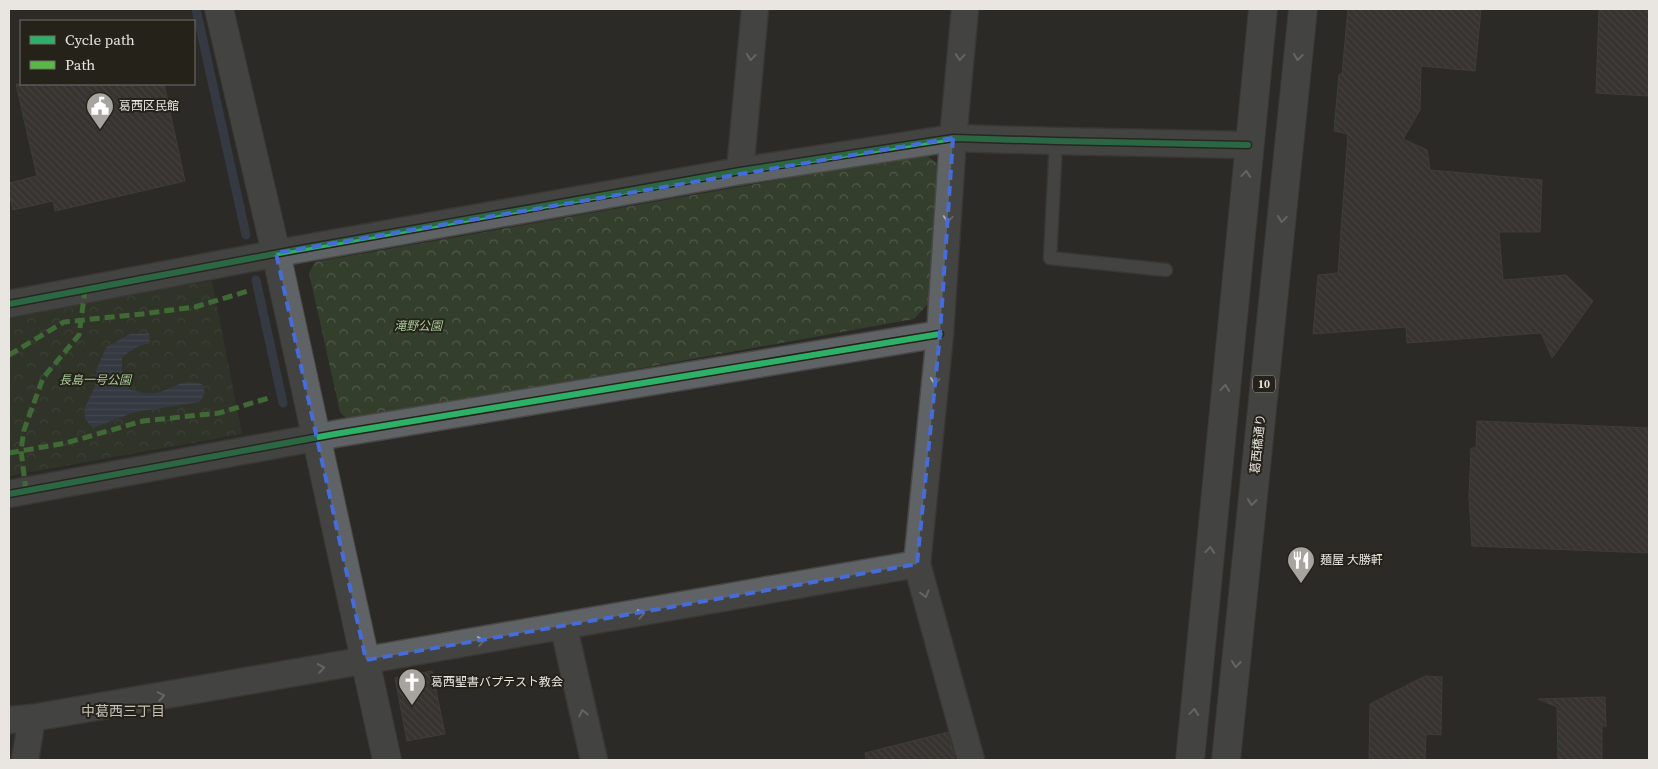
<svg xmlns="http://www.w3.org/2000/svg" width="1658" height="769" font-family="'Source Serif 4','Noto Sans JP',serif">
  <style>
    .park { fill: url(#park-crowns) }
    .water { fill: url(#water-rules) }
    .lines { fill: none; stroke-linecap: round; stroke-linejoin: round }
    .stream { stroke: #414c63; stroke-width: 9 }
    .building { fill: url(#building-back-hatch); stroke: #565351 }
    .service-casing { stroke: #494846; stroke-width: 15 }
    .minor-casing { stroke: #494846; stroke-width: 29 }
    .tertiary-casing { stroke: #494846; stroke-width: 30 }
    .primary-casing { stroke: #494846; stroke-width: 30 }
    .service { stroke: #606365; stroke-width: 12 }
    .minor { stroke: #606365; stroke-width: 26 }
    .tertiary { stroke: #606365; stroke-width: 28 }
    .primary { stroke: #606364; stroke-width: 28 }
    .quiet { stroke: #58b947; stroke-width: 5; stroke-dasharray: 10 5; stroke-linecap: butt }
    .cycleway-casing { stroke: #25221a; stroke-width: 9 }
    .cycleway { stroke: #2db169; stroke-width: 6 }
    .oneway { stroke: #ababa9 }
    .marked { fill: none; stroke: #466cda; stroke-width: 4; stroke-dasharray: 10 6; stroke-linejoin: round }
    .labels { text-anchor: middle; dominant-baseline: central; stroke-width: 4; stroke-linejoin: round; paint-order: stroke }
    .shield { fill: #25221a; stroke: #aeaba5; stroke-width: 1 }
    .shield-label { font-size: 11px; font-weight: bold; fill: #e9e6e1 }
    .poi-label { font-size: 12px; fill: #e9e6e1; stroke: #25221a; text-anchor: start }
    .park-label { font-size: 12px; font-style: italic; fill: #a9ca9a; stroke: #25221a }
    .street-label { font-size: 12px; fill: #e9e6e1; stroke: #25221a }
    .neighbourhood-label { font-size: 14px; fill: #c5c1b7; stroke: #25221a }
  </style>
  <defs>
    <pattern id="park-crowns" width="20" height="18" patternUnits="userSpaceOnUse" patternTransform="scale(1.25)"><rect width="20" height="18" fill="#333e2c"/><path d="M2 6a3 3 0 1 1 6 0M12 15a3 3 0 1 1 6 0" fill="none" stroke="#515a4a"/></pattern>
    <pattern id="water-rules" width="6" height="5" patternUnits="userSpaceOnUse" patternTransform="scale(1.25)"><rect width="6" height="5" fill="#414c63"/><path d="M0 2.5h6" fill="none" stroke="#5c6679"/></pattern>
    <pattern id="building-back-hatch" width="6" height="6" patternUnits="userSpaceOnUse" patternTransform="scale(1.25)"><rect width="6" height="6" fill="#463f3c"/><path d="M-1 5l2 2M0 0l6 6M5-1l2 2" fill="none" stroke="#615b58"/></pattern>
  </defs>
  <rect width="100%" height="100%" fill="#2c2a27"/>
  <!-- park -->
  <g class="park">
    <path d="M925 154 939 165 928 304 914 319 349 421 340 412 309 273 315 262Z"/>
    <path d="M212 281 242 434 9 476V314Z"/>
  </g>
  <!-- water -->
  <path class="water" d="M149 333 150 343 137 347 122 357V372L129 389C139 392 149 395 160 392 177 386 183 379 202 384L205 393 200 402 135 412 93 428 85 419V407L95 386 97 368 106 347 130 334Z"/>
  <g class="lines">
    <!-- stream -->
    <g class="stream">
      <path d="M196 9 246 235"/>
      <path d="M256 280 283 403"/>
    </g>
  </g>
  <!-- building -->
  <g class="building">
    <path d="M1348 9H1481L1475 71 1421 66 1420 110 1403 139 1427 150 1430 170 1542 180 1540 232H1499L1503 280 1566 275 1593 301 1552 358 1541 333 1407 343 1406 327 1313 334 1318 275 1338 273 1348 134 1334 131 1339 74H1342Z"/>
    <path d="M1599 9H1649V96L1596 93Z"/>
    <path d="M16 84H164L185 181 55 211 53 201 13 210 9 193V183L37 176Z"/>
    <path d="M1477 421 1649 428V553L1472 546 1469 497 1471 448H1476Z"/>
    <path d="M432 671 445 734 407 741 395 678Z"/>
    <path d="M1425 676 1442 677 1441 735 1426 734 1425 760H1369L1370 704Z"/>
    <path d="M1605 697 1606 727 1602 725V760H1558L1557 707 1538 699Z"/>
    <path d="M948 732 955 760H866L865 753Z"/>
  </g>
  <g class="lines">
    <!-- service casing -->
    <g class="service-casing">
      <path id="service" d="M1056 141 1050 258 1166 270"/>
    </g>
    <!-- minor casing -->
    <g class="minor-casing">
      <g id="minor">
        <path d="M965 9 953 138 940 334 917 564 971 760"/>
        <path d="M740 171 755 9"/>
        <path d="M9 304 295 250 740 171 953 138 1056 141 1248 145"/>
        <path d="M9 494 335 434 940 334"/>
        <path d="M564 628 594 760"/>
        <path d="M9 720 32 718C327 667 622 617 917 564"/>
        <path d="M25 760 32 718"/>
      </g>
    </g>
    <!-- tertiary casing -->
    <g class="tertiary-casing">
      <path id="tertiary" d="M219 9 276 253 387 760"/>
    </g>
    <!-- primary casing -->
    <g class="primary-casing">
      <g id="primary">
        <path d="M1190 760 1263 9"/>
        <path d="M1226 760 1303 9"/>
      </g>
    </g>
    <!-- service -->
    <use href="#service" class="service"/>
    <!-- minor -->
    <use href="#minor" class="minor"/>
    <!-- tertiary -->
    <use href="#tertiary" class="tertiary"/>
    <!-- primary -->
    <use href="#primary" class="primary"/>
    <!-- quiet -->
    <g class="quiet">
      <path d="M9 355 64 322 142 314 195 307 248 291"/>
      <path d="M9 453 66 443 143 421 219 413 272 397"/>
      <path d="M26 491 21 450 24 430 43 378 79 335 85 290"/>
    </g>
    <!-- cycleway casing -->
    <g class="cycleway-casing">
      <g id="cycleway">
        <path d="M9 304 295 250 740 171 953 138 1056 141 1248 145"/>
        <path d="M9 494 335 434 940 334"/>
      </g>
    </g>
    <!-- cycleway -->
    <use href="#cycleway" class="cycleway"/>
  </g>
  <!-- one-way arrows -->
  <defs><path id="oneway-chevron" d="M-2-3.5L2.5 0L-2 3.5" fill="none" stroke-width="1.6" stroke-linecap="round" stroke-linejoin="round" transform="scale(1.25)"/></defs>
  <g class="oneway">
    <use href="#oneway-chevron" transform="translate(751 57) rotate(95)"/>
    <use href="#oneway-chevron" transform="translate(960 57) rotate(95)"/>
    <use href="#oneway-chevron" transform="translate(1298 57) rotate(96)"/>
    <use href="#oneway-chevron" transform="translate(1246 174) rotate(-85)"/>
    <use href="#oneway-chevron" transform="translate(948 219) rotate(94)"/>
    <use href="#oneway-chevron" transform="translate(1282 219) rotate(96)"/>
    <use href="#oneway-chevron" transform="translate(935 381) rotate(96)"/>
    <use href="#oneway-chevron" transform="translate(1225 388) rotate(-85)"/>
    <use href="#oneway-chevron" transform="translate(1252 502) rotate(96)"/>
    <use href="#oneway-chevron" transform="translate(1210 550) rotate(-85)"/>
    <use href="#oneway-chevron" transform="translate(925 594) rotate(75)"/>
    <use href="#oneway-chevron" transform="translate(641 614) rotate(-10)"/>
    <use href="#oneway-chevron" transform="translate(481 641) rotate(-9)"/>
    <use href="#oneway-chevron" transform="translate(1236 664) rotate(96)"/>
    <use href="#oneway-chevron" transform="translate(321 668) rotate(-10)"/>
    <use href="#oneway-chevron" transform="translate(161 696) rotate(-10)"/>
    <use href="#oneway-chevron" transform="translate(1194 712) rotate(-85)"/>
    <use href="#oneway-chevron" transform="translate(583 713) rotate(-103)"/>
  </g>
  <!-- marked area -->
  <path d="M0 0H1658V769H0ZM953 138 940 334 917 564 366 660 276 253Z" fill="#2c2a27" fill-opacity=".55" fill-rule="evenodd"/>
  <path class="marked" d="M953 138 940 334 917 564 366 660 276 253Z"/>
  <!-- icons -->
  <defs>
    <g id="civic-pin" transform="scale(1.4375)"><path d="M0 17L-7.5 6A9.5 9.5 0 1 1 7.5 6Z" fill="#a7a4a0" stroke="#25221a"/><path d="M-.6-6.5H3V-4.5H.6V-3L4-1V1h2V6H-6V1h2V-1L-.6-3ZM-1.2 2.5V6h2.4V2.5Z" fill="#fff"/></g>
    <g id="restaurant-pin" transform="scale(1.4375)"><path d="M0 17L-7.5 6A9.5 9.5 0 1 1 7.5 6Z" fill="#a7a4a0" stroke="#25221a"/><path d="M-5-6h1v4h1v-4h1v4h1v-4h1v5L-1.5 .5V6h-2V.5L-5-1ZM5-6V6H3V1.5H1.5Q1.5-4 5-6Z" fill="#fff"/></g>
    <g id="church-pin" transform="scale(1.4375)"><path d="M0 17L-7.5 6A9.5 9.5 0 1 1 7.5 6Z" fill="#a7a4a0" stroke="#25221a"/><path d="M-1.2-6h2.4v3.5h3.3v2.4h-3.3V6h-2.4V-.1h-3.3v-2.4h3.3Z" fill="#fff"/></g>
  </defs>
  <g fill-rule="evenodd">
    <use href="#civic-pin" x="100" y="106"/>
    <use href="#restaurant-pin" x="1301" y="560"/>
    <use href="#church-pin" x="412" y="682"/>
  </g>
  <g class="labels">
    <!-- shield labels -->
    <rect class="shield" x="1253" y="375.5" width="22" height="17" rx="4"/>
    <g class="shield-label">
      <text x="1264" y="384">10</text>
    </g>
    <!-- poi labels -->
    <g class="poi-label">
      <text x="119" y="106">葛西区民館</text>
      <text x="1320" y="560">麺屋 大勝軒</text>
      <text x="431" y="682">葛西聖書バプテスト教会</text>
    </g>
    <!-- park labels -->
    <g class="park-label">
      <text x="418" y="326">滝野公園</text>
      <text x="95" y="380">長島一号公園</text>
    </g>
    <!-- street labels -->
    <g class="street-label">
      <text transform="translate(1258 444) rotate(-84)">葛西橋通り</text>
    </g>
    <!-- neighbourhood labels -->
    <g class="neighbourhood-label">
      <text x="123" y="711">中葛西三丁目</text>
    </g>
  </g>
  <!-- border -->
  <rect width="1658" height="769" fill="none" stroke="#e9e6e1" stroke-width="20"/>
  <!-- legend -->
  <rect x="20" y="20" width="175" height="65" fill="#25221a" stroke="#73706a"/>
  <rect x="30" y="36" width="25" height="8" fill="#2db169" stroke="#73706a"/>
  <text x="65" y="45" font-size="15" fill="#e9e6e1">Cycle path</text>
  <rect x="30" y="61" width="25" height="8" fill="#58b947" stroke="#73706a"/>
  <text x="65" y="70" font-size="15" fill="#e9e6e1">Path</text>
</svg>
